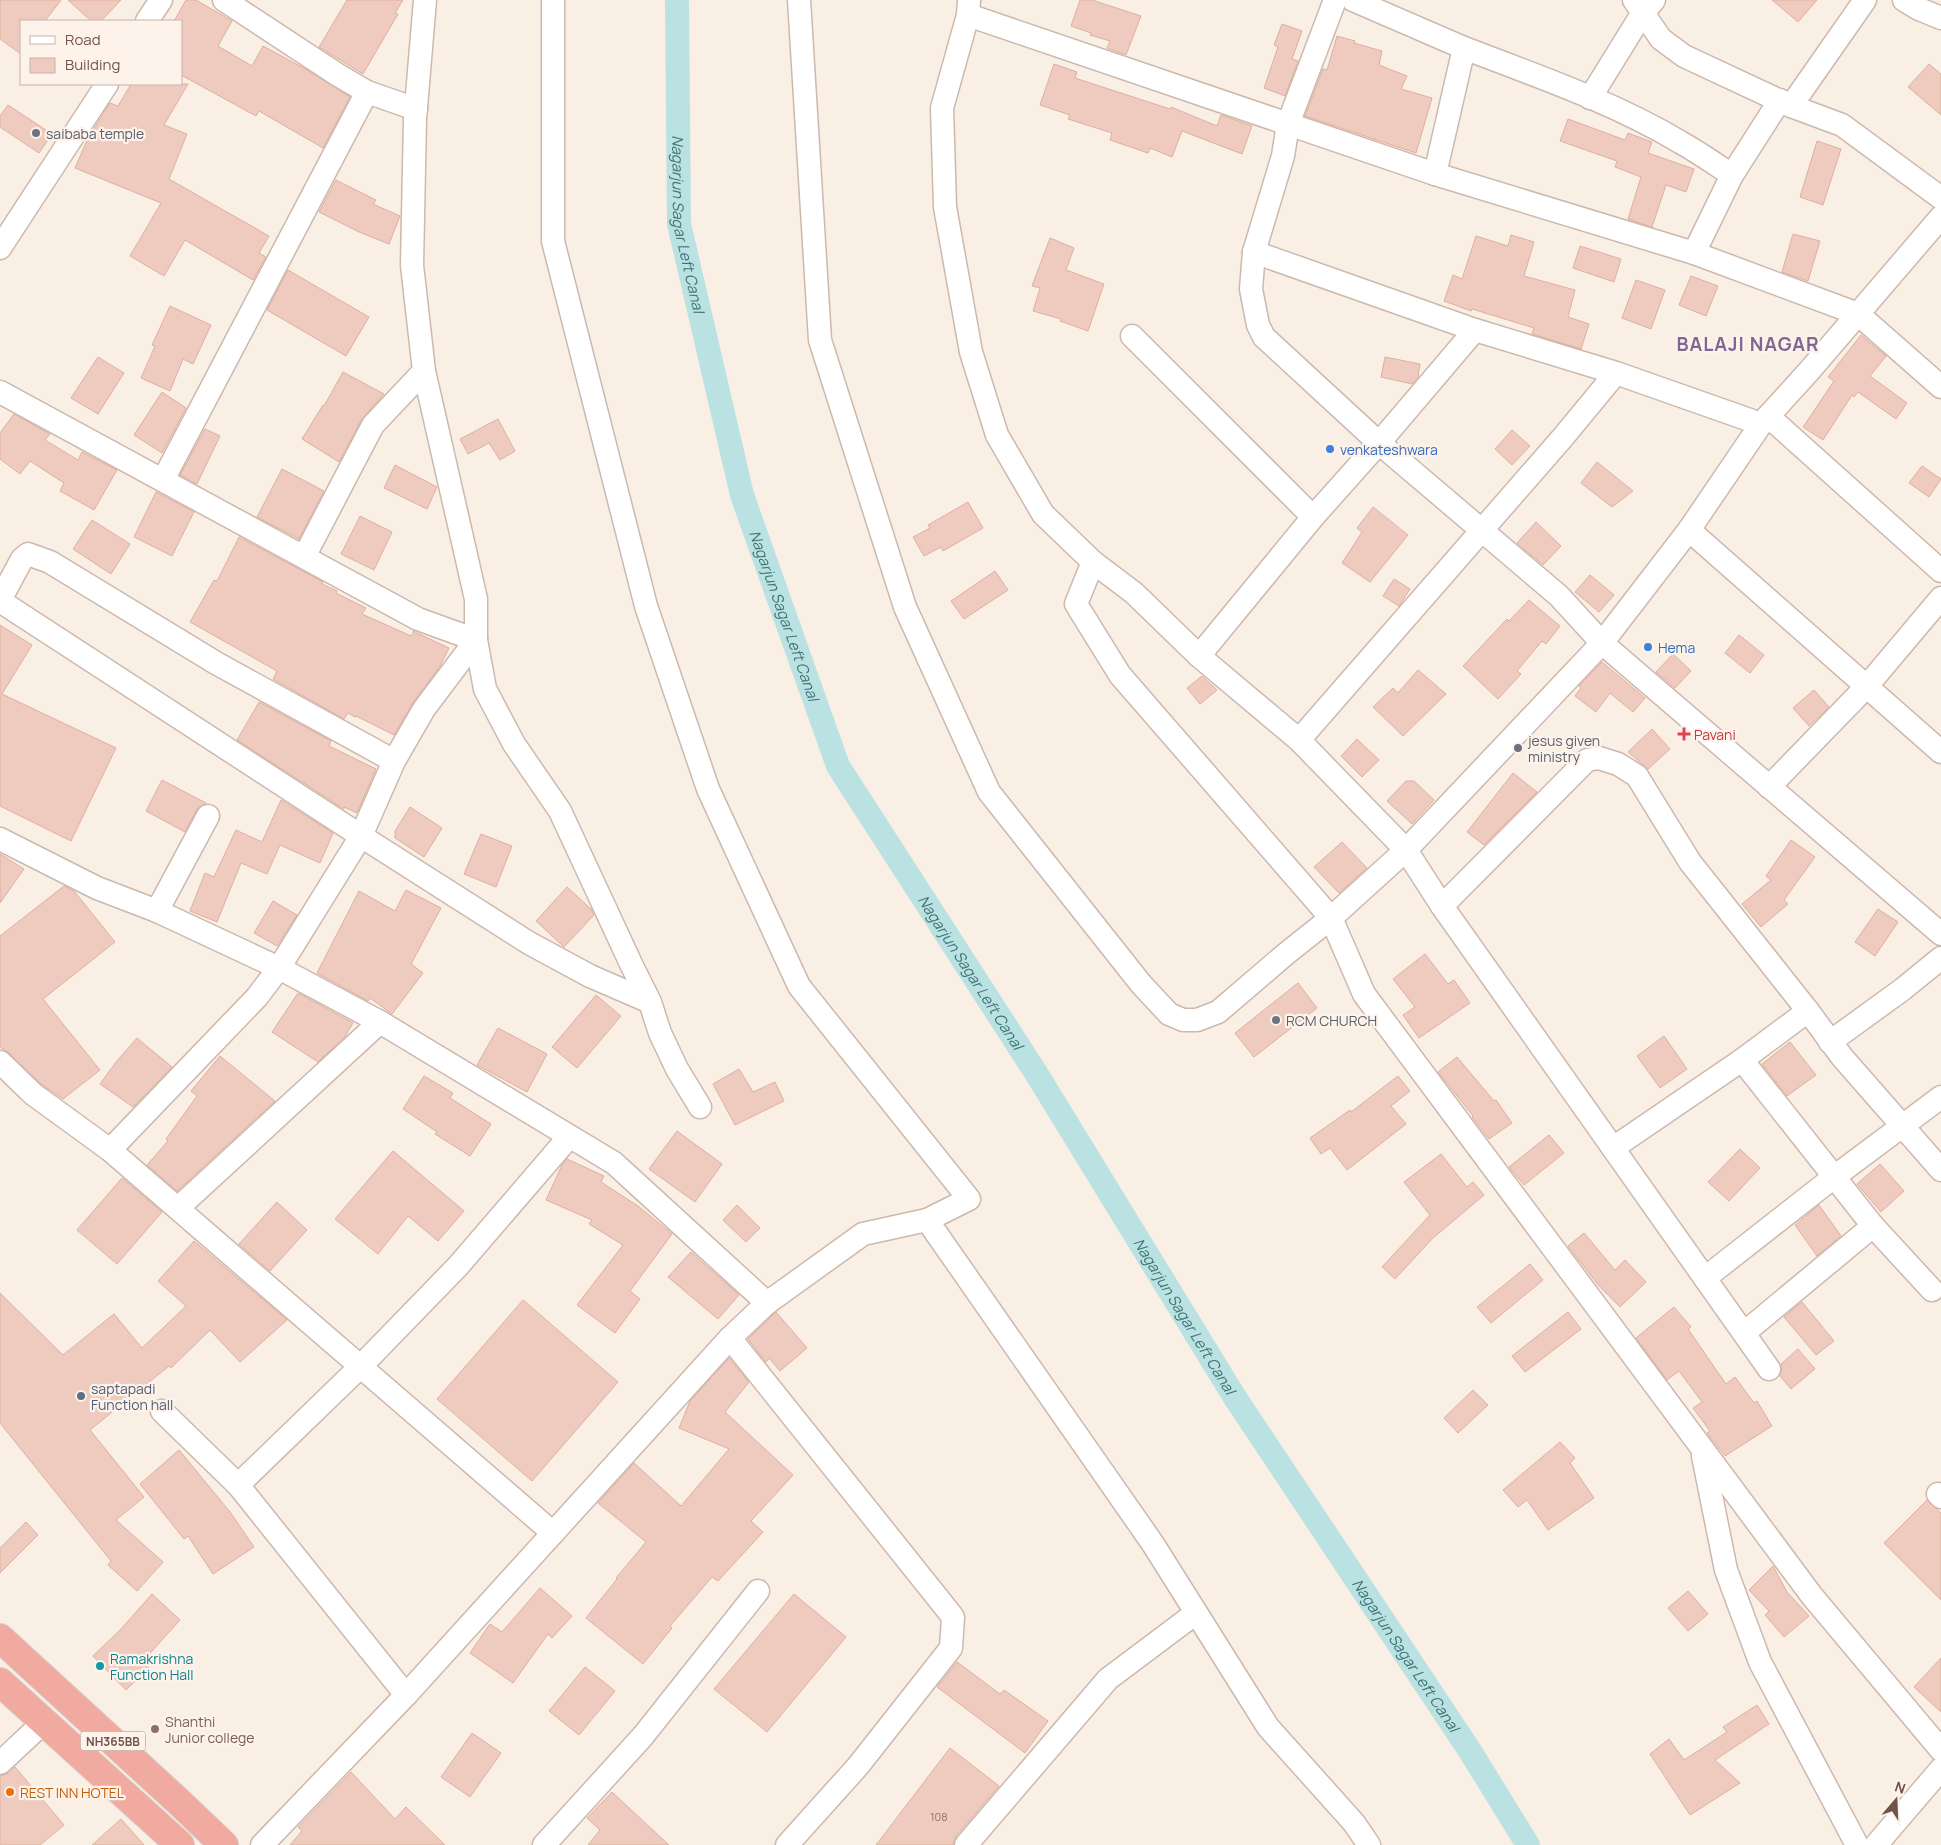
<svg xmlns="http://www.w3.org/2000/svg" width="1941" height="1845" font-family="Manrope,sans-serif">
  <style>
    .lines { fill: none; stroke-linecap: round; stroke-linejoin: round }
    .canal { stroke: #bae2e2; stroke-width: 24 }
    .building { fill: #eecbbe; stroke: #dfaf9f }
    .street-casing { stroke: #cdb8ae; stroke-width: 25 }
    .highway-casing { stroke: #d7cfcd; stroke-width: 30 }
    .street { stroke: #fff; stroke-width: 22 }
    .highway { stroke: #f1aa9f; stroke-width: 28 }
    .worship-dot { fill: #6b7280; stroke: #fef3ea; stroke-width: 2 }
    .shop-dot { fill: #3f7fe0; stroke: #fef3ea; stroke-width: 2 }
    .health-dot { fill: #e0444e; stroke: #fef3ea; stroke-width: 2 }
    .service-dot { fill: #5c6f8a; stroke: #fef3ea; stroke-width: 2 }
    .culture-dot { fill: #0f9aa8; stroke: #fef3ea; stroke-width: 2 }
    .education-dot { fill: #8d6e63; stroke: #fef3ea; stroke-width: 2 }
    .food-dot { fill: #e8710a; stroke: #fef3ea; stroke-width: 2 }
    .labels { text-anchor: middle; dominant-baseline: central; stroke-width: 4.5; stroke-linejoin: round; paint-order: stroke }
    .number-label { font-size: 11px; fill: #907268 }
    .shield { fill: #fef3ea; stroke: #9b847b; stroke-width: 1 }
    .shield-label { font-size: 12px; font-weight: bold; fill: #71544b }
    .worship-label { font-size: 14px; fill: #5b616d; stroke: #fef3ea; text-anchor: start }
    .shop-label { font-size: 14px; fill: #366cbe; stroke: #fef3ea; text-anchor: start }
    .health-label { font-size: 14px; fill: #be3a42; stroke: #fef3ea; text-anchor: start }
    .service-label { font-size: 14px; fill: #4e5e75; stroke: #fef3ea; text-anchor: start }
    .culture-label { font-size: 14px; fill: #0d838f; stroke: #fef3ea; text-anchor: start }
    .education-label { font-size: 14px; fill: #785e54; stroke: #fef3ea; text-anchor: start }
    .food-label { font-size: 14px; fill: #c56008; stroke: #fef3ea; text-anchor: start }
    .water-label { font-size: 15px; font-style: italic; fill: #407376; stroke: #fef3ea }
    .district-label { font-size: 19px; font-weight: bold; letter-spacing: 1px; fill: #7f6794; stroke: #fef3ea }
  </style>
  <rect width="100%" height="100%" fill="#faefe4"/>
  <g class="lines">
    <!-- canal -->
    <path class="canal" id="s1" d="M677 0 679 224 742 495 838 766 1036 1073 1234 1396 1470 1751 1528 1845"/>
  </g>
  <!-- building -->
  <g class="building">
    <path d="M0 0H61L45 21H21V54L0 39Z"/>
    <path d="M68 0H121L101 21H91Z"/>
    <path d="M186 0H196L232 21 218 46 252 66 263 46 307 70 350 97 323 148 259 111 256 116 181 75V21H174Z"/>
    <path d="M347 0H403L395 13 398 14 363 74 319 47Z"/>
    <path d="M1080 0H1092L1141 16 1126 55 1107 48 1110 41 1090 35 1091 33 1071 26Z"/>
    <path d="M1772 0H1817L1798 22Z"/>
    <path d="M1282 24 1302 31 1292 59 1298 61 1285 96 1264 88 1278 47 1274 45Z"/>
    <path d="M1337 36 1355 41 1354 43 1382 51 1379 65 1407 76 1401 89 1432 98 1416 153 1305 116 1323 69 1327 70Z"/>
    <path d="M1054 64 1077 72 1075 78 1170 109 1171 107 1217 126 1221 115 1252 126 1242 154 1182 131 1172 157 1150 148 1148 153 1110 140 1112 133 1068 119 1070 115 1040 105Z"/>
    <path d="M1929 64 1941 74V115L1908 87Z"/>
    <path d="M131 84H188L164 125 187 134 169 179 269 236 259 253 266 257 253 280 185 240 164 276 130 256 161 203 75 168 88 138 110 103 118 106Z"/>
    <path d="M8 105 52 134 39 153 0 127V116Z"/>
    <path d="M1568 119 1625 140 1628 133 1652 142 1648 153 1694 169 1686 192 1666 185 1652 227 1628 219 1641 177 1615 167 1617 161 1560 141Z"/>
    <path d="M1817 141 1841 149 1823 205 1800 197Z"/>
    <path d="M336 180 376 200 373 204 400 216 389 244 359 232 319 212Z"/>
    <path d="M1793 234 1820 241 1808 281 1782 272Z"/>
    <path d="M1511 235 1534 242 1524 276 1575 290 1568 317 1589 324 1581 349 1532 334 1534 328 1472 309 1471 311 1444 301 1453 275 1462 279 1476 236 1508 246Z"/>
    <path d="M1050 238 1074 248 1066 270 1104 284 1088 331 1060 321 1061 319 1033 311 1040 288 1032 286Z"/>
    <path d="M1580 246 1621 259 1614 282 1573 268Z"/>
    <path d="M288 270 369 317 346 356 267 310Z"/>
    <path d="M1691 276 1718 286 1706 316 1679 305Z"/>
    <path d="M1636 280 1665 290 1651 329 1622 318Z"/>
    <path d="M170 306 211 325 193 364 183 359 170 391 141 378 155 346 152 345Z"/>
    <path d="M1861 335 1886 356 1870 376 1907 403 1896 419 1858 392 1854 397 1852 395 1823 440 1803 427 1834 381 1828 377Z"/>
    <path d="M98 357 124 373 98 414 71 398Z"/>
    <path d="M1385 357 1420 364 1418 377 1412 384 1381 377Z"/>
    <path d="M343 372 384 394 362 419 339 462 302 439 323 405 324 406Z"/>
    <path d="M162 392 186 408 162 453 134 435Z"/>
    <path d="M14 414 50 434 45 440 78 460 82 452 117 470 94 510 60 491 64 483 30 461 20 474 0 459V433Z"/>
    <path d="M498 419 515 451 500 460 489 443 468 454 460 439Z"/>
    <path d="M205 429 220 436 197 484 180 475Z"/>
    <path d="M1512 430 1530 446 1512 465 1495 449Z"/>
    <path d="M1597 462 1633 491 1612 507 1581 483Z"/>
    <path d="M395 465 437 487 427 509 384 488Z"/>
    <path d="M1922 466 1941 479 1929 497 1909 483Z"/>
    <path d="M282 469 324 491 299 539 257 517Z"/>
    <path d="M156 492 194 512 172 556 134 537Z"/>
    <path d="M968 502 983 528 943 551 941 547 924 556 913 537 930 528 928 525Z"/>
    <path d="M1373 507 1408 535 1370 582 1342 563 1362 532 1357 528Z"/>
    <path d="M360 516 392 532 374 570 341 554Z"/>
    <path d="M92 520 130 544 111 574 73 549Z"/>
    <path d="M1536 522 1561 546 1543 565 1517 543Z"/>
    <path d="M239 537 323 582 322 584 337 591 336 593 366 608 362 614 411 636 414 631 415 632 449 648 440 666 414 701 394 735 356 716 355 717 348 713 344 719 273 679 277 671 190 622 214 580 217 581Z"/>
    <path d="M995 571 1008 590 964 619 951 601Z"/>
    <path d="M1590 575 1614 595 1599 612 1575 592Z"/>
    <path d="M1394 579 1410 589 1399 606 1383 596Z"/>
    <path d="M1529 600 1560 626 1546 644 1542 641 1517 671 1521 674 1498 699 1463 666 1507 619 1509 621Z"/>
    <path d="M0 625 32 645 2 694 116 748 71 841 0 806Z"/>
    <path d="M1739 635 1764 655 1750 673 1725 653Z"/>
    <path d="M1673 654 1691 671 1675 688 1656 672Z"/>
    <path d="M1602 662 1645 698 1633 712 1610 693 1596 712 1575 696 1581 688 1579 686Z"/>
    <path d="M1418 670 1446 694 1403 736 1373 707 1393 688 1398 693Z"/>
    <path d="M1202 676 1217 690 1200 704 1187 688Z"/>
    <path d="M1814 690 1829 707 1809 726 1793 708Z"/>
    <path d="M259 702 331 741 329 746 376 769 357 813 344 807V809L237 740Z"/>
    <path d="M1652 729 1670 749 1648 769 1628 752Z"/>
    <path d="M1357 739 1379 760 1362 777 1341 756Z"/>
    <path d="M1513 773 1537 792 1484 845 1467 832Z"/>
    <path d="M162 780 206 803 197 809 185 832 146 811Z"/>
    <path d="M1406 781H1414L1434 800 1412 824 1387 801Z"/>
    <path d="M281 800 333 833 320 863 280 845 267 874 241 863 217 922 190 911 205 873 214 877 236 830 262 842Z"/>
    <path d="M410 807 442 828 424 857 395 838V831Z"/>
    <path d="M481 834 512 846 496 887 464 874Z"/>
    <path d="M1791 840 1815 857 1784 900 1788 904 1761 927 1742 904 1771 880 1766 876Z"/>
    <path d="M1342 842 1367 868 1339 893 1314 867Z"/>
    <path d="M0 854 24 869 0 903Z"/>
    <path d="M64 886 74 891 115 942 43 999 100 1070 63 1099 41 1084 9 1053 0 1047V936Z"/>
    <path d="M567 887 591 909 594 915 564 947 536 921Z"/>
    <path d="M406 890 441 908 411 964 423 973 392 1014 370 998 368 1001 317 973 359 891 395 911Z"/>
    <path d="M273 901 297 915 277 946 254 933Z"/>
    <path d="M1878 909 1898 922 1875 956 1855 942Z"/>
    <path d="M1425 954 1448 984 1454 980 1470 1003 1419 1038 1403 1015 1415 1007 1393 979Z"/>
    <path d="M1298 983 1317 1008 1254 1057 1235 1033Z"/>
    <path d="M298 993 353 1023 344 1038 318 1062 272 1032Z"/>
    <path d="M596 995 621 1016 577 1068 552 1047Z"/>
    <path d="M498 1028 547 1054 527 1092 477 1065Z"/>
    <path d="M1664 1036 1687 1069 1660 1088 1637 1056Z"/>
    <path d="M137 1038 172 1067 133 1107 100 1084 116 1062Z"/>
    <path d="M1790 1042 1816 1075 1787 1096 1762 1064Z"/>
    <path d="M220 1056 275 1101 177 1191 147 1165 168 1141 166 1139 197 1096 191 1091Z"/>
    <path d="M1457 1057 1494 1101 1496 1100 1512 1123 1489 1139 1472 1117 1473 1116 1438 1072Z"/>
    <path d="M739 1069 753 1092 775 1082 784 1101 735 1125 713 1084Z"/>
    <path d="M424 1076 453 1093 450 1098 491 1124 470 1156 435 1134 437 1132 403 1109Z"/>
    <path d="M1398 1076 1410 1091 1391 1106 1406 1124 1347 1170 1330 1148 1321 1154 1310 1138 1350 1110 1351 1112Z"/>
    <path d="M677 1131 722 1164 695 1202 649 1169Z"/>
    <path d="M1549 1135 1564 1153 1524 1185 1509 1167Z"/>
    <path d="M1740 1149 1760 1168 1729 1201 1708 1182Z"/>
    <path d="M393 1151 464 1211 438 1241 408 1216 378 1254 335 1219Z"/>
    <path d="M1441 1154 1467 1187 1473 1182 1484 1195 1433 1238 1395 1279 1382 1267 1430 1215 1404 1182Z"/>
    <path d="M567 1159 604 1176 601 1182 638 1206 672 1234 630 1291 640 1299 615 1333 577 1305 623 1245 589 1224 592 1220 546 1200 562 1165Z"/>
    <path d="M1880 1164 1904 1191 1881 1212 1857 1184Z"/>
    <path d="M122 1178 162 1212 117 1264 77 1230Z"/>
    <path d="M277 1202 307 1230 270 1271 239 1244Z"/>
    <path d="M737 1205 760 1228 746 1242 723 1220Z"/>
    <path d="M1819 1205 1841 1236 1817 1256 1795 1225Z"/>
    <path d="M1584 1233 1615 1270 1625 1260 1646 1282 1620 1307 1599 1286 1568 1246Z"/>
    <path d="M194 1241 287 1320 240 1362 210 1330 171 1368 169 1366 90 1430 144 1497 116 1520 163 1562 137 1591 108 1565 111 1561 0 1423V1293L63 1355 114 1314 142 1348 186 1306 158 1281Z"/>
    <path d="M691 1252 739 1295 718 1319 668 1277Z"/>
    <path d="M1530 1264 1543 1280 1491 1323 1477 1307Z"/>
    <path d="M523 1300 618 1382 532 1481 437 1399Z"/>
    <path d="M1802 1302 1834 1341 1816 1355 1784 1317Z"/>
    <path d="M1674 1307 1691 1327 1688 1329 1726 1384 1735 1377 1754 1403 1757 1401 1772 1426 1725 1456 1707 1433 1710 1431 1693 1408 1702 1402 1679 1371 1667 1380 1636 1338Z"/>
    <path d="M776 1312 807 1348 780 1371 769 1358 766 1362 748 1339Z"/>
    <path d="M1568 1312 1581 1329 1525 1372 1512 1356Z"/>
    <path d="M1798 1349 1815 1369 1791 1389 1780 1376 1782 1368 1781 1364Z"/>
    <path d="M729 1358 749 1382 725 1412 793 1475 751 1521 763 1532 718 1581 712 1577 670 1626 672 1628 643 1664 586 1618 617 1579 616 1578 646 1542 598 1503 634 1463 681 1506 729 1449 679 1428 690 1401Z"/>
    <path d="M1473 1390 1488 1405 1458 1433 1444 1418Z"/>
    <path d="M1560 1442 1575 1458 1570 1463 1594 1498 1548 1530 1527 1500 1518 1507 1503 1490Z"/>
    <path d="M179 1450 230 1512 254 1547 213 1574 188 1536 184 1539 140 1484Z"/>
    <path d="M1927 1500 1941 1513V1600L1884 1543Z"/>
    <path d="M26 1522 38 1535 0 1573V1548Z"/>
    <path d="M1773 1566 1787 1592 1809 1616 1784 1637 1765 1615 1769 1611 1749 1590Z"/>
    <path d="M540 1588 572 1616 552 1638 548 1634 513 1683 470 1653 490 1624 502 1632Z"/>
    <path d="M1688 1591 1708 1614 1688 1631 1668 1608Z"/>
    <path d="M152 1594 180 1620 143 1661 149 1668 126 1690 93 1656 121 1629Z"/>
    <path d="M794 1594 846 1637 767 1732 714 1689Z"/>
    <path d="M1941 1658V1712L1914 1687Z"/>
    <path d="M957 1662 1000 1694 1004 1690 1048 1721 1025 1753 937 1687Z"/>
    <path d="M585 1667 615 1691 579 1735 549 1711Z"/>
    <path d="M1757 1705 1769 1724 1715 1760 1740 1783 1690 1815 1650 1754 1669 1739 1684 1760 1727 1732 1723 1727Z"/>
    <path d="M472 1733 501 1753 470 1797 441 1777Z"/>
    <path d="M950 1748 999 1786 956 1836 953 1845H876Z"/>
    <path d="M15 1767 64 1825 40 1845H0V1776L9 1773Z"/>
    <path d="M351 1772 395 1819 406 1807 445 1845H290L302 1831 298 1827Z"/>
    <path d="M612 1792 669 1845H588L600 1830 587 1818Z"/>
    <path d="M121 1819 144 1845H92Z"/>
  </g>
  <g class="lines">
    <!-- street casing -->
    <g class="street-casing">
      <g id="street">
        <path d="M224 0 338 75 367 92 416 109"/>
        <path d="M553 0V241L646 606 708 789 799 986 969 1199 927 1220 1153 1544 1268 1727 1354 1823 1369 1845"/>
        <path d="M799 0 820 340 905 607 989 792 1141 984 1169 1014 1183 1020H1197L1218 1012 1287 953 1331 918 1406 850 1602 643 1689 530 1761 424 1810 370 1941 217"/>
        <path d="M969 0 968 15 942 108 945 207 971 352 997 435 1043 514 1093 562 1076 604 1120 675 1331 918 1364 994 1812 1596 1941 1750"/>
        <path d="M1335 0 1288 124 1283 156 1254 252 1251 289 1258 325 1264 337 1379 443 1559 596 1602 643 1941 934"/>
        <path d="M1353 0 1464 48 1435 174"/>
        <path d="M1634 0 1661 39 1684 56 1791 106 1842 125 1941 198"/>
        <path d="M1904 0 1919 9 1941 18"/>
        <path d="M968 15 1435 174 1694 253 1858 314 1941 387"/>
        <path d="M147 21 161 0"/>
        <path d="M1464 48C1537 76 1613 102 1680 142 1698 152 1715 164 1732 175"/>
        <path d="M1590 98 1642 14 1654 0"/>
        <path d="M1791 106 1865 0"/>
        <path d="M0 248 107 84"/>
        <path d="M1254 252 1475 330 1616 373 1761 424"/>
        <path d="M1694 253 1732 175 1780 100"/>
        <path d="M1132 336 1313 517"/>
        <path d="M0 392 418 619 476 640V599L424 371 412 265 415 119 425 0"/>
        <path d="M1768 416 1941 571"/>
        <path d="M163 480 367 92"/>
        <path d="M1689 530 1941 752"/>
        <path d="M304 557 373 425 424 371"/>
        <path d="M1093 562 1134 593 1199 656 1299 740 1406 850 1442 906 1769 1369"/>
        <path d="M0 600 22 559 28 554 50 562 216 663 394 761"/>
        <path d="M0 601 361 836 279 968 257 997 110 1150"/>
        <path d="M1199 656 1313 517 1379 443 1475 330"/>
        <path d="M1299 740 1564 436 1616 373"/>
        <path d="M1769 787 1867 686 1941 598"/>
        <path d="M0 839 97 888 157 911 279 968 380 1022"/>
        <path d="M1442 906 1587 760 1599 758 1618 764 1637 776 1690 862 1808 1011 1842 1057 1941 1170"/>
        <path d="M157 911 208 816"/>
        <path d="M650 1002 590 976 529 943 361 836 394 761 424 709 476 640 485 689 514 744 560 811 632 966 650 1002 660 1033 677 1069 700 1107"/>
        <path d="M1830 1042 1903 989 1941 958"/>
        <path d="M1742 1060 1873 1226 1932 1290"/>
        <path d="M0 1062 33 1094 110 1150 553 1533"/>
        <path d="M1613 1148 1742 1060 1808 1011"/>
        <path d="M178 1208 380 1022 614 1163 767 1303"/>
        <path d="M1705 1278 1834 1177 1941 1097"/>
        <path d="M1744 1333 1873 1226"/>
        <path d="M730 1338 953 1617 951 1648 858 1766 787 1845"/>
        <path d="M162 1411 238 1485 406 1695"/>
        <path d="M1703 1456 1726 1570 1760 1662 1857 1845"/>
        <path d="M238 1485 360 1367 459 1265 569 1137"/>
        <path d="M1938 1494 1941 1497"/>
        <path d="M0 1763 44 1722"/>
        <path d="M262 1845 406 1695 730 1338 767 1303 863 1234 927 1220"/>
        <path d="M544 1845 643 1736 758 1591"/>
        <path d="M966 1845 1108 1679 1196 1613"/>
        <path d="M1876 1845 1941 1769"/>
      </g>
    </g>
    <!-- highway casing -->
    <g class="highway-casing">
      <g id="highway">
        <path d="M0 1638 180 1803 224 1845"/>
        <path d="M0 1682 180 1845"/>
      </g>
    </g>
    <!-- street -->
    <use href="#street" class="street"/>
    <!-- highway -->
    <use href="#highway" class="highway"/>
  </g>
  <!-- markers -->
  <g class="worship-dot">
    <circle cx="36" cy="133" r="5"/>
    <circle cx="1518" cy="748" r="5"/>
    <circle cx="1276" cy="1020" r="5"/>
  </g>
  <g class="shop-dot">
    <circle cx="1330" cy="449" r="5"/>
    <circle cx="1648" cy="647" r="5"/>
  </g>
  <path class="health-dot" d="M1681.5 726.5h5v5h5v5h-5v5h-5v-5h-5v-5h5z"/>
  <circle class="service-dot" cx="81" cy="1396" r="5"/>
  <circle class="culture-dot" cx="100" cy="1666" r="5"/>
  <circle class="education-dot" cx="155" cy="1729" r="5"/>
  <circle class="food-dot" cx="10" cy="1792" r="5"/>
  <g class="labels">
    <!-- number labels -->
    <g class="number-label">
      <text x="939" y="1816">108</text>
    </g>
    <!-- shield labels -->
    <rect class="shield" x="80.5" y="1731.5" width="65" height="19" rx="4"/>
    <g class="shield-label">
      <text x="113" y="1741">NH365BB</text>
    </g>
    <!-- worship labels -->
    <g class="worship-label">
      <text x="46" y="133">saibaba temple</text>
      <text x="1528" y="740">jesus given<tspan x="1528" dy="16">ministry</tspan></text>
      <text x="1286" y="1020">RCM CHURCH</text>
    </g>
    <!-- shop labels -->
    <g class="shop-label">
      <text x="1340" y="449">venkateshwara</text>
      <text x="1658" y="647">Hema</text>
    </g>
    <!-- health labels -->
    <g class="health-label">
      <text x="1694" y="734">Pavani</text>
    </g>
    <!-- service labels -->
    <g class="service-label">
      <text x="91" y="1388">saptapadi<tspan x="91" dy="16">Function hall</tspan></text>
    </g>
    <!-- culture labels -->
    <g class="culture-label">
      <text x="110" y="1658">Ramakrishna<tspan x="110" dy="16">Function Hall</tspan></text>
    </g>
    <!-- education labels -->
    <g class="education-label">
      <text x="165" y="1721">Shanthi<tspan x="165" dy="16">Junior college</tspan></text>
    </g>
    <!-- food labels -->
    <g class="food-label">
      <text x="20" y="1792">REST INN HOTEL</text>
    </g>
    <!-- water labels -->
    <g class="water-label">
      <text stroke="none"><textPath href="#s1" startOffset="225">Nagarjun Sagar Left Canal</textPath></text>
      <text stroke="none"><textPath href="#s1" startOffset="630">Nagarjun Sagar Left Canal</textPath></text>
      <text stroke="none"><textPath href="#s1" startOffset="1035">Nagarjun Sagar Left Canal</textPath></text>
      <text stroke="none"><textPath href="#s1" startOffset="1440">Nagarjun Sagar Left Canal</textPath></text>
      <text stroke="none"><textPath href="#s1" startOffset="1845">Nagarjun Sagar Left Canal</textPath></text>
    </g>
    <!-- district labels -->
    <g class="district-label">
      <text x="1748" y="344">BALAJI NAGAR</text>
    </g>
  </g>
  <!-- legend -->
  <rect x="20" y="20" width="162" height="65" fill="#fef3ea" stroke="#c6b3aa"/>
  <rect x="30" y="36" width="25" height="8" fill="#ffffff" stroke="#c6b3aa"/>
  <text x="65" y="45" font-size="15" fill="#71544b">Road</text>
  <rect x="30" y="58" width="25" height="15" fill="#eecbbe" stroke="#c6b3aa"/>
  <text x="65" y="70" font-size="15" fill="#71544b">Building</text>
  <!-- north arrow -->
  <g transform="translate(1896 1800) rotate(19)" stroke="#fef3ea" stroke-width="4" paint-order="stroke">
  <path d="M0-4L9 19L0 12L-9 19Z" fill="#71544b"/>
  <text y="-8" font-size="14" font-weight="bold" text-anchor="middle" fill="#71544b">N</text>
  </g>
</svg>
